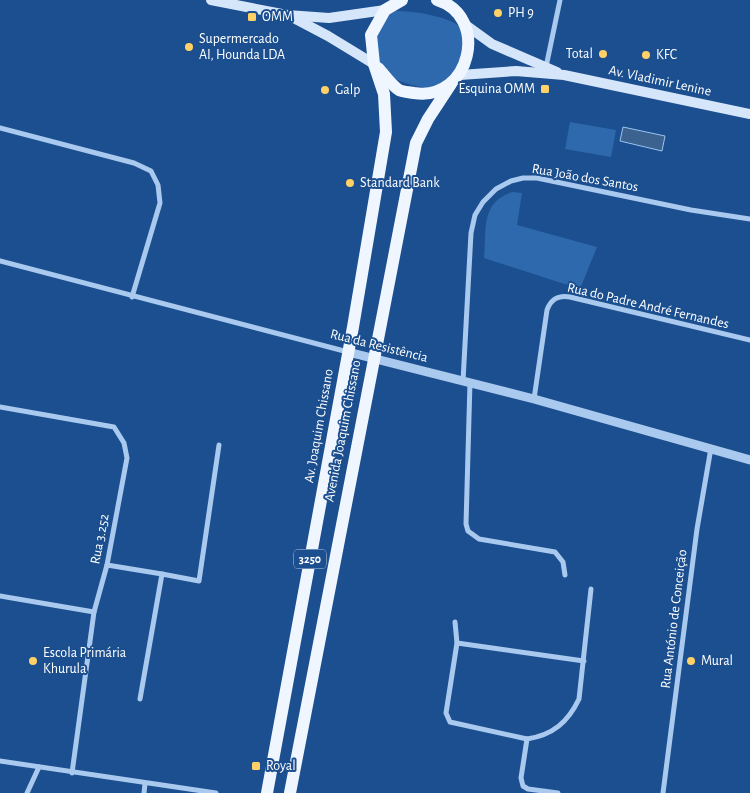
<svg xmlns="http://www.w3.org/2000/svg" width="750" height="793" font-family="'Alegreya Sans',sans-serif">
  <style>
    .green { fill: #2e69ad }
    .water { fill: #3c6290; stroke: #9cc4f0 }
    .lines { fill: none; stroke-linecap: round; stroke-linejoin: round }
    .minor { stroke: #a9c9ee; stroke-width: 5 }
    .tertiary { stroke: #a9c9ee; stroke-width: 9 }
    .secondary { stroke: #d6e6fa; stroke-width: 10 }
    .primary { stroke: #f0f6ff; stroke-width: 12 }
    .poi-dot { fill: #ffd166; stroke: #1b4f8f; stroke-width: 2 }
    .labels { text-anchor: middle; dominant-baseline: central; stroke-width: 4; stroke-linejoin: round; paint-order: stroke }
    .shield { fill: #1b4f8f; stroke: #bbcadd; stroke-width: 1 }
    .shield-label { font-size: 12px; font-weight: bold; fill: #fff }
    .poi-label { font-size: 14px; fill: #fff; stroke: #1b4f8f; text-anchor: start }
    .street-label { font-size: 14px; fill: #fff; stroke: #1b4f8f }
  </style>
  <rect width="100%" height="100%" fill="#1b4f8f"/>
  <!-- green -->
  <g class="green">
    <path d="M396 11C412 11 454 16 464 31 466 36 467 41 469 46 471 52 473 62 469 68 464 77 440 89 429 88 414 87 395 80 382 73L370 36 386 15Z"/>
    <path d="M570 122 616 130 611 157 565 149Z"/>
    <path d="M512 192 522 193 517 225 597 247 580 289 484 258C487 229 480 203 512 192Z"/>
  </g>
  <!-- water -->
  <path class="water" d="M623 127 665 136 662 151 620 141Z"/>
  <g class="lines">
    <!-- minor -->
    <g class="minor">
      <path d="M546 67 560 0"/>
      <path d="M0 128 134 163 151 171 158 185 160 203 132 297"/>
      <path d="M0 261 348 352"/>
      <path d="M463 381 471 233 475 215 483 202 496 189 511 181 523 178H537L691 210 750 219"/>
      <path d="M470 382 466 524 468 531 479 539 555 552 563 562 565 575"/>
      <path d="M534 399 547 310C551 299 558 295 570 297L750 340"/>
      <path d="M0 407 114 427 124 443 127 458 107 565 94 612 72 773"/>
      <path d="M107 565 162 574 140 699"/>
      <path d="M162 574 199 581 219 445"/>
      <path d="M0 596 94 612"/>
      <path d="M455 622 457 643 446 713 450 722 527 739C553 735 568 722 579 699L591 589"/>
      <path d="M457 643 584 661"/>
      <path d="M527 739 521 778 523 786 528 789 558 793"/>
      <path d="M0 761 216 793"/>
      <path d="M27 793 39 767"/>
      <path d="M144 793 145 784"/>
      <path d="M663 793 697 529 711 448"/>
    </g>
    <!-- tertiary -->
    <path class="tertiary" d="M348 352 534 399 750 460"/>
    <!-- secondary -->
    <g class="secondary">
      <path d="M211 0 287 15 329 18 385 10"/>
      <path d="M292 17 328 36 374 64"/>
      <path d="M463 23 492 44 557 72"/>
      <path d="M460 75 516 71 564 75 750 114"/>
    </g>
    <!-- primary -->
    <g class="primary">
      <path d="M378 68C384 74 391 85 399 90 402 92 409 92 414 93 471 102 490 16 437 0"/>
      <path d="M267 793 353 327 386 132 384 94 374 64 371 35 385 10 402 0"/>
      <path d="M290 793 416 143 428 119 451 84"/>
    </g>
  </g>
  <!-- markers -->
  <g class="poi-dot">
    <circle cx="498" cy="13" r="5"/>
    <rect x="247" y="12" width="10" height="10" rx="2.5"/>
    <circle cx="189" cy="47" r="5"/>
    <circle cx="603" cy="54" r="5"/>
    <circle cx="646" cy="55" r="5"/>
    <rect x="540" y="84" width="10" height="10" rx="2.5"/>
    <circle cx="325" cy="90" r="5"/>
    <circle cx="350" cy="183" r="5"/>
    <circle cx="33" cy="661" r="5"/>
    <circle cx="691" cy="661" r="5"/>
    <rect x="251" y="761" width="10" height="10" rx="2.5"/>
  </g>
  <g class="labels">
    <!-- shield labels -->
    <rect class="shield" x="294" y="549.5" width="32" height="19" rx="4"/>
    <g class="shield-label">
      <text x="310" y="559">3250</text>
    </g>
    <!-- poi labels -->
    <g class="poi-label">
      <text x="508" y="13">PH 9</text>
      <text x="262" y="17">OMM</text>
      <text x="199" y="39">Supermercado<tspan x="199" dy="16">AI, Hounda LDA</tspan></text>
      <text x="593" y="54" text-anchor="end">Total</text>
      <text x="656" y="55">KFC</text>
      <text x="535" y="89" text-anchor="end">Esquina OMM</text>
      <text x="335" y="90">Galp</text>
      <text x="360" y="183">Standard Bank</text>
      <text x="43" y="653">Escola Primária<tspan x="43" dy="16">Khurula</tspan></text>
      <text x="701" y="661">Mural</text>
      <text x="266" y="766">Royal</text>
    </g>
    <!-- street labels -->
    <g class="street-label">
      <text transform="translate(660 81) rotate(12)">Av. Vladimir Lenine</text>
      <text transform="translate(585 178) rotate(10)">Rua João dos Santos</text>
      <text transform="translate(648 306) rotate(13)">Rua do Padre André Fernandes</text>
      <text transform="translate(379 346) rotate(14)">Rua da Resistência</text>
      <text transform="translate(319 426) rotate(-80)">Av. Joaquim Chissano</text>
      <text transform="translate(343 431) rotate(-79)">Avenida Joaquim Chissano</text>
      <text transform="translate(100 539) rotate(-79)">Rua 3.252</text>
      <text transform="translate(674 619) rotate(-83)">Rua António de Conceição</text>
    </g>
  </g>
</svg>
